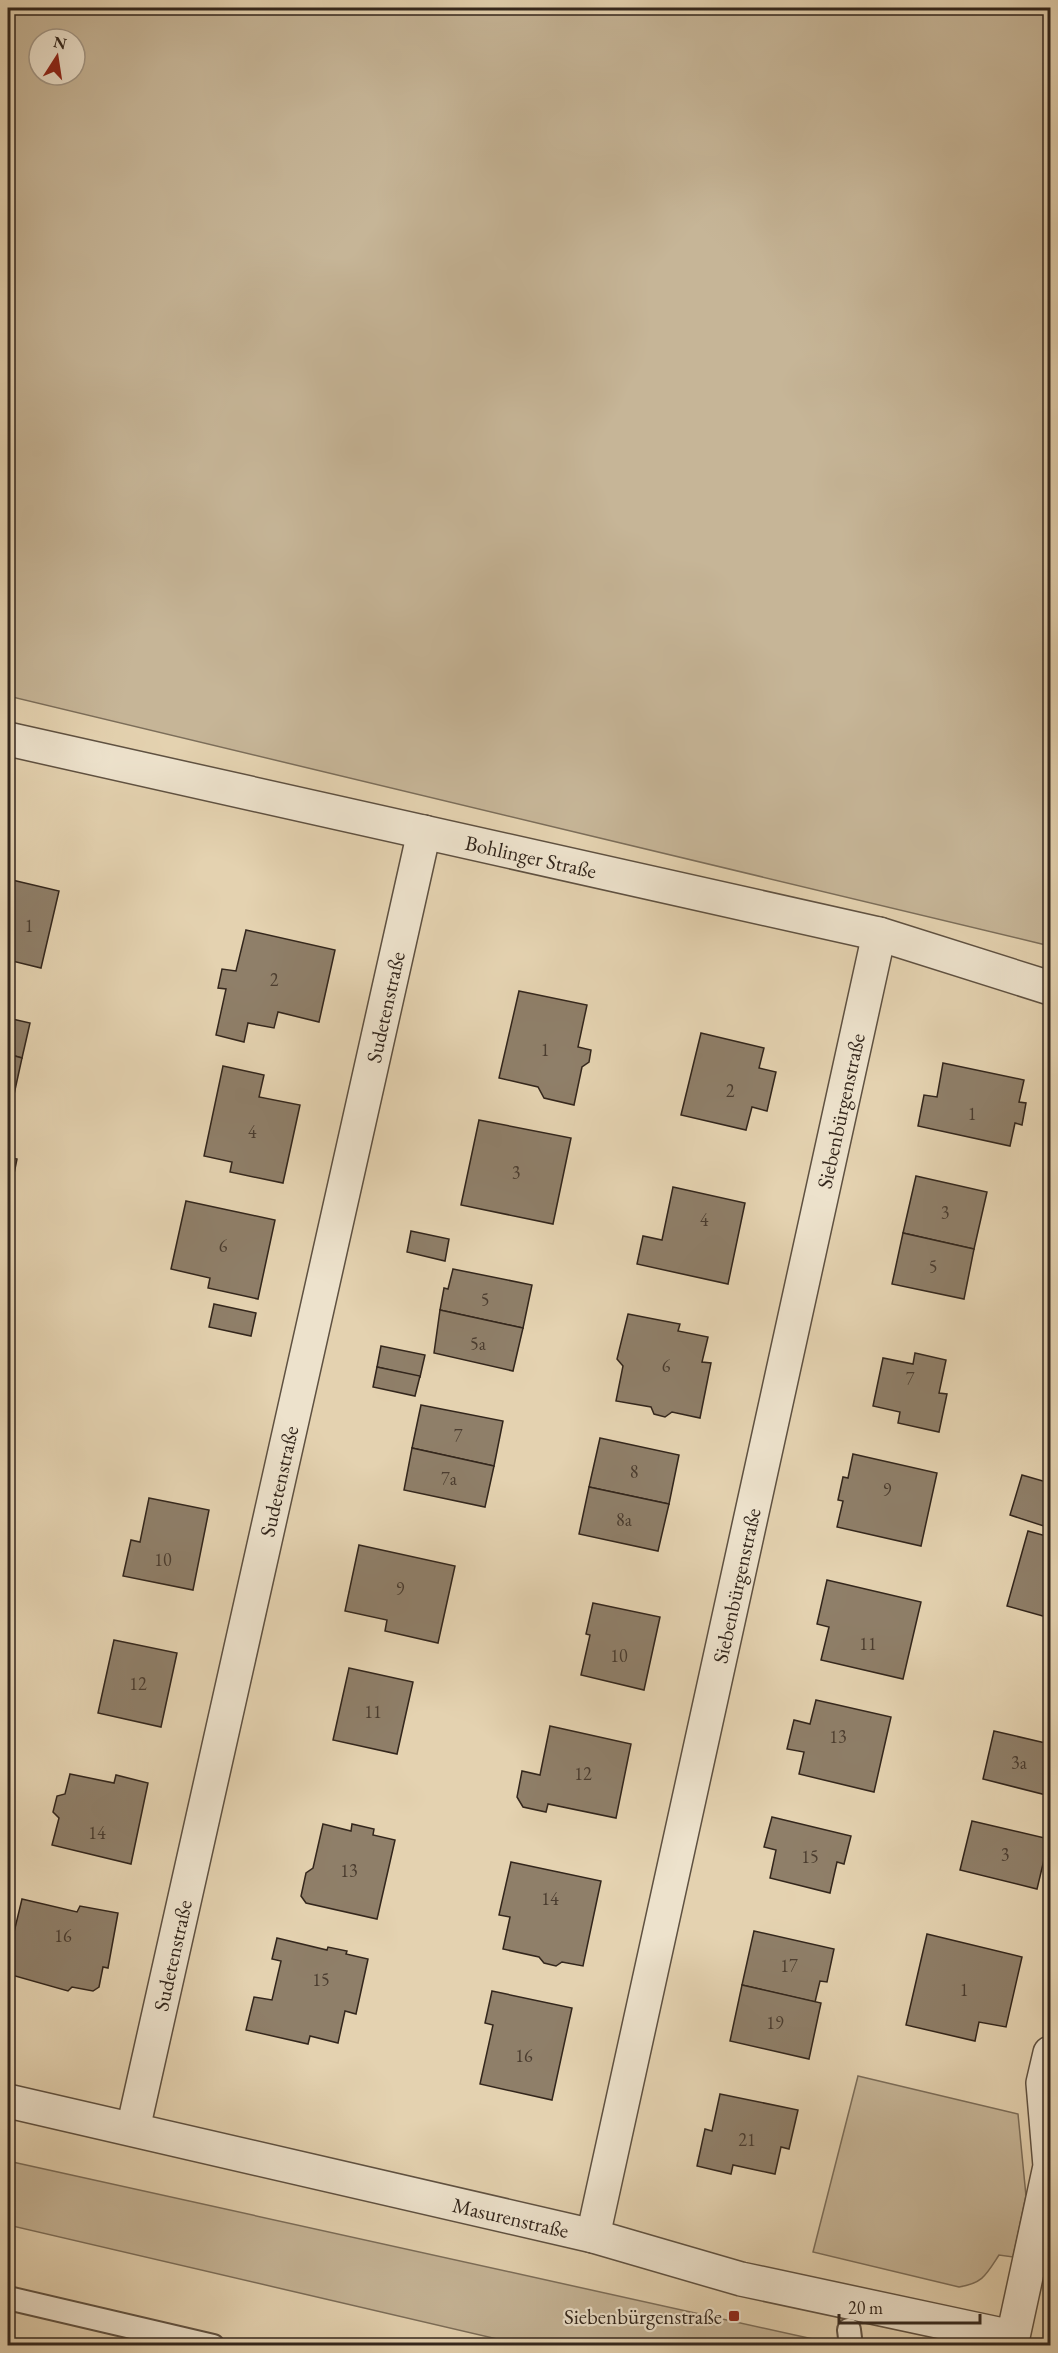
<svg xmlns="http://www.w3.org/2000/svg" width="1058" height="2353" font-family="'EB Garamond',serif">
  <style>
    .green { fill: #c6b597; stroke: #7c6e5a; stroke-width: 1.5; fill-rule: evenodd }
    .building { fill: #8f7f69; stroke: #33261c; stroke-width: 1.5 }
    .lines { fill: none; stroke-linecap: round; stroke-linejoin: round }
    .lane-casing { stroke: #5f5141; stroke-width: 26 }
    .street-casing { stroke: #5f5141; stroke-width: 36 }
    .lane { stroke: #ede2cc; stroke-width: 22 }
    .street { stroke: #ede2cc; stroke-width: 33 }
    .poi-dot { fill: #8f2418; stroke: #ede2cc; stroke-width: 2 }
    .labels { text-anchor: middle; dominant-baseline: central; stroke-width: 4.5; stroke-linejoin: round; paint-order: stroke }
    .number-label { font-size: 18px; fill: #4a3c2f }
    .street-label { font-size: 21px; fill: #33261c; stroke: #ede2cc }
    .poi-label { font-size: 21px; fill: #33261c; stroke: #ede2cc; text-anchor: end }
  </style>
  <rect width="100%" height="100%" fill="#e4d2b0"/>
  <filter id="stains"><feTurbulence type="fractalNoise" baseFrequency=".00333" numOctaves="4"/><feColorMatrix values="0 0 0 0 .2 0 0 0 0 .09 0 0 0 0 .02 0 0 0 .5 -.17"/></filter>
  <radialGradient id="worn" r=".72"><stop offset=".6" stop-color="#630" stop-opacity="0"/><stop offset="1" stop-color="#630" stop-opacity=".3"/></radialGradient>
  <!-- green -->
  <g class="green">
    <path d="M8 8H1050V946L8 696ZM39 39H75V75H39Z"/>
    <path d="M858 2076 1018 2114 1026 2196 1013 2257 999 2255C986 2275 983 2283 959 2287L813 2252Z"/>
    <path d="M8 2161 840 2345H523L8 2225Z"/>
  </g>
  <!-- building -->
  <g class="building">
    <path d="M8 879 59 891 41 968 8 960Z"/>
    <path d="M246 930 335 950 319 1022 278 1012 274 1028 248 1023 244 1042 216 1035 226 989 218 988 222 969 236 971Z"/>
    <path d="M519 991 587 1005 578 1047 591 1050 589 1062 582 1067 574 1105 544 1098 538 1087 499 1078Z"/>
    <path d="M8 1018 30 1023 22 1058 8 1054Z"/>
    <path d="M701 1033 764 1048 759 1068 776 1072 767 1111 752 1107 746 1130 681 1115Z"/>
    <path d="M8 1054 22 1058 13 1099 8 1097Z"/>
    <path d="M943 1063 1024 1080 1019 1102 1026 1103 1022 1125 1015 1123 1010 1146 918 1126 924 1095 937 1097Z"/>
    <path d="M223 1066 264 1075 259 1097 300 1105 283 1183 230 1172 232 1162 204 1156Z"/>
    <path d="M479 1120 571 1138 553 1224 461 1205Z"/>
    <path d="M8 1157 17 1159 8 1203Z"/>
    <path d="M916 1176 987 1192 974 1249 903 1233Z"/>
    <path d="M673 1187 745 1203 728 1284 637 1264 643 1236 662 1240Z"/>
    <path d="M186 1201 275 1220 258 1299 208 1288 210 1278 171 1269Z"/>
    <path d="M411 1231 449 1239 445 1261 407 1252Z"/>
    <path d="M903 1233 974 1249 964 1299 892 1284Z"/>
    <path d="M453 1269 532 1285 523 1328 440 1310 444 1288 448 1289Z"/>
    <path d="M214 1304 256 1313 251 1336 209 1327Z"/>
    <path d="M440 1310 523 1328 513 1371 434 1353Z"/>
    <path d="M628 1314 680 1324 678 1331 708 1337 702 1362 711 1363 700 1418 672 1412 665 1417 654 1414 651 1407 616 1401 623 1366 617 1359Z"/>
    <path d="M381 1346 425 1355 420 1377 377 1367Z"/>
    <path d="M915 1353 946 1360 939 1393 947 1394 939 1432 898 1423 900 1412 873 1406 883 1358 913 1364Z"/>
    <path d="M377 1367 420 1376 415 1396 373 1387Z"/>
    <path d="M421 1405 503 1421 494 1466 412 1448Z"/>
    <path d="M600 1438 679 1455 669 1504 589 1487Z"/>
    <path d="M412 1448 494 1466 485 1507 404 1490Z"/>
    <path d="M853 1454 937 1473 921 1546 837 1527 843 1501 838 1500 843 1477 848 1478Z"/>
    <path d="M1022 1475 1050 1483V1528L1010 1515Z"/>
    <path d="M589 1487 669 1504 658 1551 579 1534Z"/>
    <path d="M149 1498 209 1510 193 1590 123 1576 131 1540 140 1542Z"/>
    <path d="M1028 1531 1050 1537V1618L1007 1606Z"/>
    <path d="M359 1545 455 1566 438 1643 385 1631 387 1620 345 1611Z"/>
    <path d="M827 1580 921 1602 903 1679 821 1660 829 1627 817 1624Z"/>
    <path d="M593 1603 660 1617 644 1690 581 1675 590 1635 586 1634Z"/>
    <path d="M114 1640 177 1653 161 1727 98 1713Z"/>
    <path d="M349 1668 413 1682 397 1754 333 1740Z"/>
    <path d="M816 1700 891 1717 874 1792 799 1774 804 1752 787 1749 794 1720 810 1724Z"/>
    <path d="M550 1726 631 1744 616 1818 548 1804 546 1812 523 1807 517 1797 522 1771 540 1775Z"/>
    <path d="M994 1731 1050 1744V1796L983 1779Z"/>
    <path d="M70 1774 114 1783 116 1775 148 1783 131 1864 52 1845 59 1818 53 1812 57 1796 65 1794Z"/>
    <path d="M772 1817 851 1836 844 1864 837 1862 830 1893 770 1878 776 1850 764 1847Z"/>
    <path d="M972 1821 1049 1839 1037 1889 960 1870Z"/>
    <path d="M323 1824 351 1831 352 1824 374 1829 373 1835 395 1840 377 1919 306 1903 301 1896 306 1873 313 1868Z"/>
    <path d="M511 1862 601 1881 583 1966 562 1962 556 1966 544 1963 539 1957 503 1949 510 1917 499 1915Z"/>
    <path d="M22 1899 77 1912 80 1906 118 1913 108 1968 103 1967 99 1987 93 1991 72 1987 68 1991 8 1974V1957Z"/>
    <path d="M754 1931 834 1949 827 1982 820 1981 815 2002 742 1985Z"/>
    <path d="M927 1934 1022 1957 1006 2027 979 2022 975 2041 906 2025Z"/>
    <path d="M277 1938 327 1950 328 1947 347 1951 346 1954 368 1959 356 2014 345 2011 338 2043 310 2036 308 2044 246 2030 254 1997 272 2000 281 1961 272 1959Z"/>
    <path d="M742 1985 821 2003 809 2059 730 2041Z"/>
    <path d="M492 1991 572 2008 552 2100 480 2084 493 2025 485 2023Z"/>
    <path d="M720 2094 798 2110 789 2149 781 2147 775 2174 733 2165 731 2174 697 2166 705 2129 712 2131Z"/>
    <path d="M8 2339 36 2346H8Z"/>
  </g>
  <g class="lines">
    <!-- lane casing -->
    <g class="lane-casing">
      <g id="lane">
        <path d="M8 2298 213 2346"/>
        <path d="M849 2330 851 2346"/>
      </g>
    </g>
    <!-- street casing -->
    <g class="street-casing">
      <g id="street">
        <path id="s1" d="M8 739 879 934 1050 988"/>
        <path id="s2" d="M8 2101 593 2236 741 2279 1012 2337"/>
        <path id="s3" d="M133 2129 424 832"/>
        <path id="s4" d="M593 2236 879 934"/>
        <path d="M1011 2346 1050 2166 1043 2083 1050 2053"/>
      </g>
    </g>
    <!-- lane -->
    <use href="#lane" class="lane"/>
    <!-- street -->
    <use href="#street" class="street"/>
  </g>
  <!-- markers -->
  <rect class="poi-dot" x="728" y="2310" width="12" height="12" rx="3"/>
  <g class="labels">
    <!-- number labels -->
    <g class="number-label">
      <text x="29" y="925">1</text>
      <text x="274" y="979">2</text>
      <text x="545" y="1049">1</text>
      <text x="730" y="1090">2</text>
      <text x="972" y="1113">1</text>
      <text x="252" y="1131">4</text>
      <text x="516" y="1172">3</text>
      <text x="945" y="1212">3</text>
      <text x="704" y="1219">4</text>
      <text x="223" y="1245">6</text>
      <text x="933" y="1266">5</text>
      <text x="485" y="1299">5</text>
      <text x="478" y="1343">5a</text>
      <text x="666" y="1365">6</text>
      <text x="910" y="1378">7</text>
      <text x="458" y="1435">7</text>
      <text x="634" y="1471">8</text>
      <text x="449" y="1478">7a</text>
      <text x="887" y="1489">9</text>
      <text x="624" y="1519">8a</text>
      <text x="163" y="1559">10</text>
      <text x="400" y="1588">9</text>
      <text x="868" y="1643">11</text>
      <text x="619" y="1655">10</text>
      <text x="138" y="1683">12</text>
      <text x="373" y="1711">11</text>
      <text x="838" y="1736">13</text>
      <text x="1019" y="1762">3a</text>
      <text x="583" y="1773">12</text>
      <text x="97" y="1832">14</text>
      <text x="1005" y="1854">3</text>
      <text x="810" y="1856">15</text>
      <text x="349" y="1870">13</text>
      <text x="550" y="1898">14</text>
      <text x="63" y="1935">16</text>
      <text x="789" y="1965">17</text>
      <text x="321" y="1979">15</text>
      <text x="964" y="1989">1</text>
      <text x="775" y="2022">19</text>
      <text x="524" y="2055">16</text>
      <text x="747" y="2139">21</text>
    </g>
    <!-- street labels -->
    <g class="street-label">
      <text stroke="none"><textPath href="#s1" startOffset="536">Bohlinger Straße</textPath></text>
      <text stroke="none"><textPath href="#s3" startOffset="1150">Sudetenstraße</textPath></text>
      <text stroke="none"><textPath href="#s4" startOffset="1152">Siebenbürgenstraße</textPath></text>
      <text stroke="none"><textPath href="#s3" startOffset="664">Sudetenstraße</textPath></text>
      <text stroke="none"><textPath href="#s4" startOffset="666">Siebenbürgenstraße</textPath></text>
      <text stroke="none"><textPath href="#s3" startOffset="178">Sudetenstraße</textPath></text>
      <text stroke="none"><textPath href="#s2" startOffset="516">Masurenstraße</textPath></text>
    </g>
    <!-- poi labels -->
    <g class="poi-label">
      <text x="722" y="2316">Siebenbürgenstraße</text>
    </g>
  </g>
  <!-- margin -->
  <rect width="1058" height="2353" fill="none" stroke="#e4d2b0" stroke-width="30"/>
  <rect x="9" y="9" width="1040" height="2335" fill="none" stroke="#33261c" stroke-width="3"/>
  <rect x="15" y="15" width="1028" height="2323" fill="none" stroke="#33261c" stroke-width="1.5"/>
  <!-- north arrow -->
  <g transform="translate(57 57) rotate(12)"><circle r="28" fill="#ede2cc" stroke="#a39786" stroke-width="1.5"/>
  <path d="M0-4.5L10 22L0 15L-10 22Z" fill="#8f2418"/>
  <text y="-9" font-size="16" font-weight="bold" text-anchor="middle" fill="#33261c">N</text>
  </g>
  <!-- scale -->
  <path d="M839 2314v9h141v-9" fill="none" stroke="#33261c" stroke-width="3"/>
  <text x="848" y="2314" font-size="18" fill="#33261c" stroke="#ede2cc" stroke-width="4.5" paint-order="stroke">20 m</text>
  <rect width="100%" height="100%" filter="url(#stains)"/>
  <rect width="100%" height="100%" fill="url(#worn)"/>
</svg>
